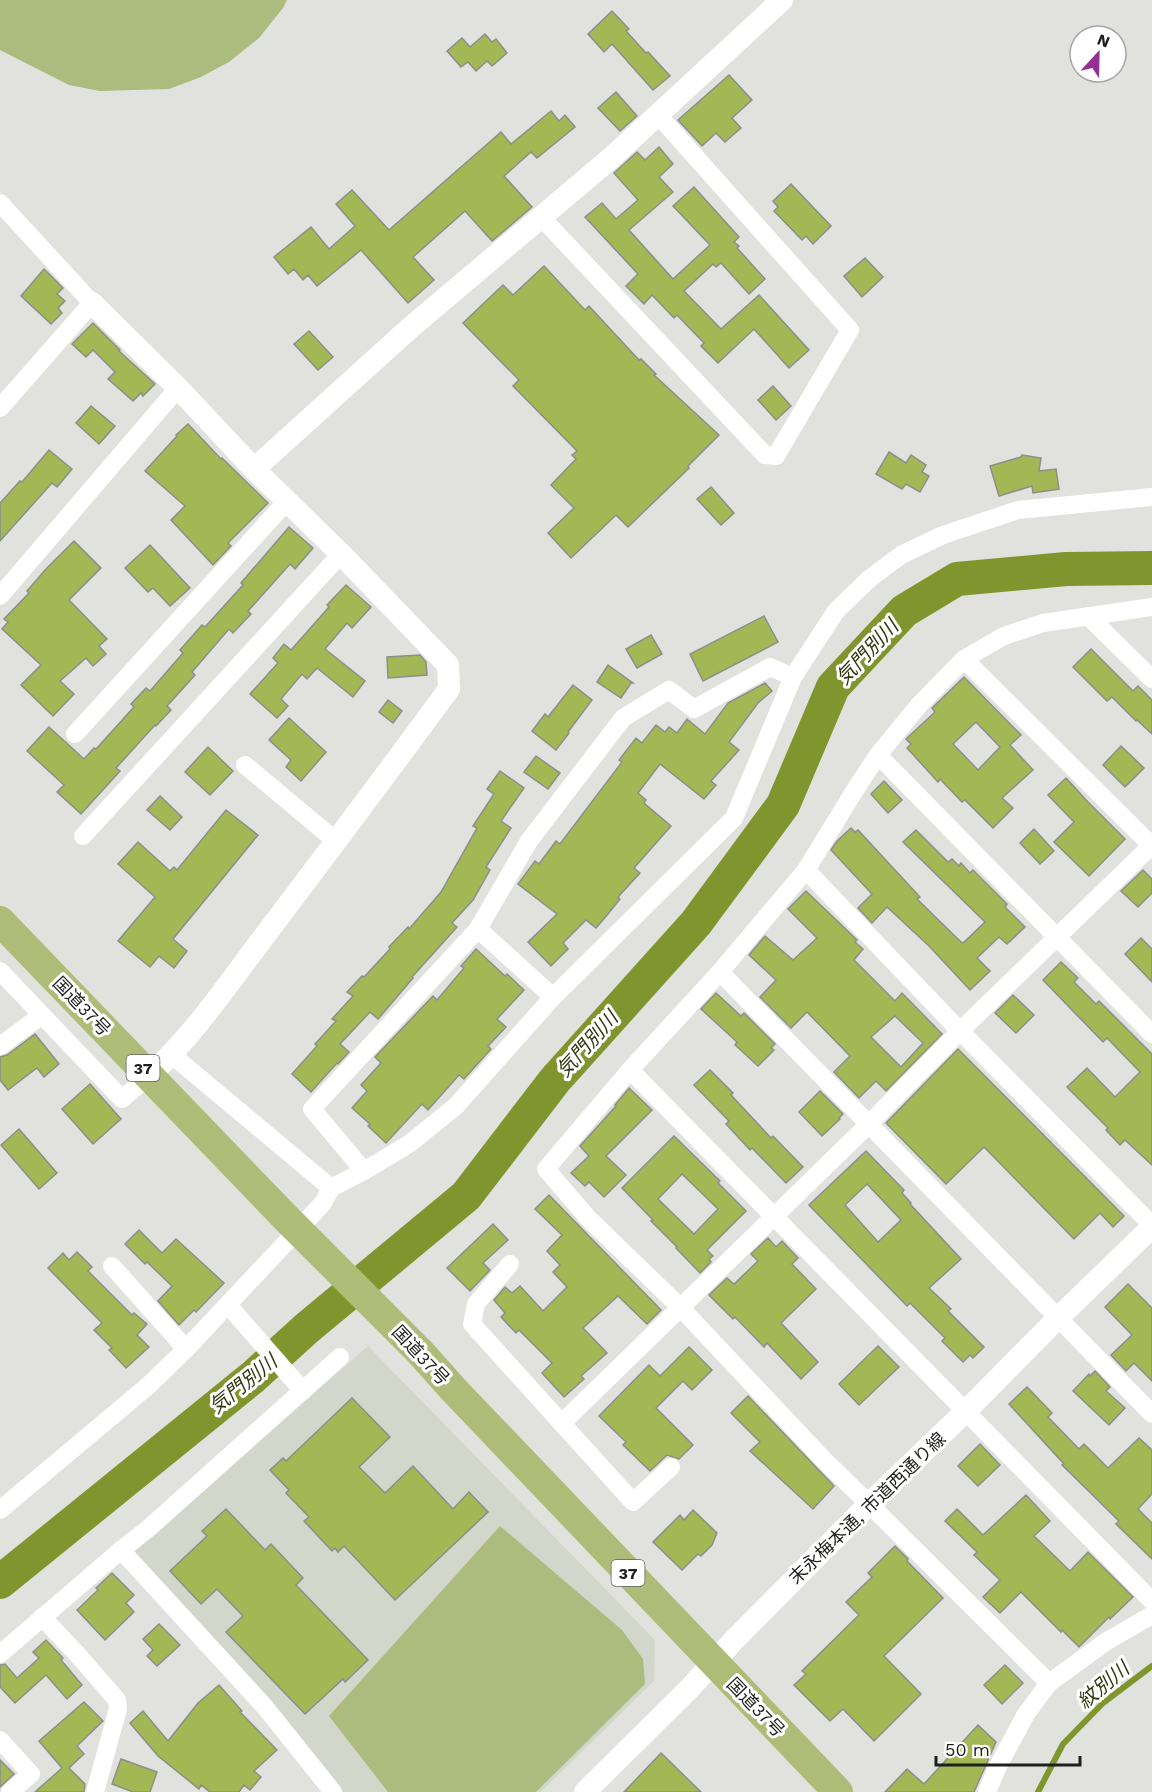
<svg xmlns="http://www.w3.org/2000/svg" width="1152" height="1792" font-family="'Work Sans','Noto Sans JP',sans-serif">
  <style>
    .built { fill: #d3d6ca }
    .green { fill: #acbb7e }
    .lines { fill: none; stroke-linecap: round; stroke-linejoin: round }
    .stream { stroke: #81952e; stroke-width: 6 }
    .river { stroke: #81952e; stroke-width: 34 }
    .building { fill: #a3b854; stroke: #8c8e89; stroke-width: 1.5; fill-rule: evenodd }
    .minor { stroke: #fff; stroke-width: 18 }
    .tertiary { stroke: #fff; stroke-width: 22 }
    .trunk { stroke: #aebc78; stroke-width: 30 }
    .labels { text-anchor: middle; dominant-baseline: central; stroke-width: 6; stroke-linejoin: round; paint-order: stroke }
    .shield { fill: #fff; stroke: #626261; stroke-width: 1.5 }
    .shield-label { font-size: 16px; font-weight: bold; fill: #1f1f1d }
    .street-label { font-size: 18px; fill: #1f1f1d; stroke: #fff }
    .water-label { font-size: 20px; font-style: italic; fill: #30380e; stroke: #fff }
  </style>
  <rect width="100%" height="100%" fill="#e1e2dd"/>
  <!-- built -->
  <path class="built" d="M368 1346 655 1640 654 1681 541 1792H342L274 1707 131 1555Z"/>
  <!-- green -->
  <g class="green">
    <path d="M0 0H287L283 8 259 38 229 62 201 77 169 89 100 91 69 85 0 50Z"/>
    <path d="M500 1526 622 1630 643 1659 645 1684 536 1792H388L329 1716Z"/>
  </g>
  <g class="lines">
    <!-- stream -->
    <path class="stream" d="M1038 1792 1063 1744 1103 1703 1152 1666"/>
    <!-- river -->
    <path class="river" d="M0 1582 253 1377 307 1328 466 1196 555 1080 696 923 783 805 833 687 904 611 957 579 1066 569 1152 568"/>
  </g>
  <!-- building -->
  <g class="building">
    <path d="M612 11 629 29 626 31 646 53 648 52 670 76 653 90 612 44 604 52 588 34Z"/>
    <path d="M485 34 492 42 496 39 507 53 492 66 487 61 476 71 468 62 461 67 447 51 462 38 470 47Z"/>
    <path d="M729 75 752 100 732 118 741 128 725 142 716 133 702 146 678 120Z"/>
    <path d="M616 92 637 116 620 131 598 108Z"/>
    <path d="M551 111 559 121 565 115 575 127 537 158 531 152 504 176 532 207 492 241 465 211 413 257 434 280 408 303 361 250 317 286 308 275 303 280 294 269 288 274 274 257 311 227 329 249 355 226 336 204 352 190 389 230 501 132 511 144Z"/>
    <path d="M659 147 673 164 659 177 673 192 629 230 673 279 710 245 673 206 694 187 739 237 734 242 739 246 737 248 765 279 749 294 721 263 716 267 713 264 684 291 721 329 759 295 809 350 789 368 754 329 718 363 701 346 704 343 677 315 674 318 652 295 644 304 626 286 638 274 585 217 602 203 616 219 638 200 614 173 637 152 645 160Z"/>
    <path d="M791 184 831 226 813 244 806 236 802 240 774 211 778 207 773 201Z"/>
    <path d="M865 258 883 277 862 297 844 276Z"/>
    <path d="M544 266 585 310 589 306 639 360 641 359 656 374 654 375 719 435 688 466 689 468 628 527 616 515 571 558 548 533 574 508 551 485 576 459 572 455 577 451 513 386 519 380 463 323 503 285 513 295Z"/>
    <path d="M44 269 63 288 57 294 65 301 58 308 62 313 51 324 21 296Z"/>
    <path d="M93 323 120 350 119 351 155 384 143 396 141 393 133 401 108 379 115 372 93 350 86 357 72 344Z"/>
    <path d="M309 331 333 357 318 370 294 344Z"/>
    <path d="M773 386 791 406 776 420 758 400Z"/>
    <path d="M91 406 115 426 99 444 76 423Z"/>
    <path d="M188 424 221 459 222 458 268 503 228 543 231 546 213 565 171 520 185 506 145 471 177 436 176 435Z"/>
    <path d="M49 450 72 469 57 487 52 483 0 541V503L20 481 22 482Z"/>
    <path d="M889 452 906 463 911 455 926 465 922 472 929 476 920 492 906 484 902 489 876 474Z"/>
    <path d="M1022 455 1041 458 1039 471 1056 469 1059 489 1033 493 1032 486 999 496 990 466 1021 457Z"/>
    <path d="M711 487 734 513 721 525 697 499Z"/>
    <path d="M289 527 313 548 295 569 290 564 248 611 251 614 233 633 229 629 192 672 195 675 167 706 171 710 156 726 155 725 116 768 120 771 81 814 57 792 64 785 27 751 49 727 84 759 94 748 96 749 134 707 131 704 146 688 150 691 183 653 180 650 202 625 205 627 243 585 241 583Z"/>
    <path d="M74 541 101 568 69 600 107 639 99 646 106 654 93 666 86 658 60 681 74 694 53 716 21 685 41 665 2 629 8 622 4 619 29 593 27 591 46 569Z"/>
    <path d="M150 545 190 588 170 606 153 588 148 592 125 568Z"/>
    <path d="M346 585 371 607 352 628 347 623 325 649 365 681 353 697 317 668 307 679 302 674 281 699 288 706 277 718 250 694 278 663 273 658 284 644 291 650 329 607 327 605Z"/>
    <path d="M764 616 778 642 703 681 690 654Z"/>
    <path d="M651 635 662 654 637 668 626 649Z"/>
    <path d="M1091 649 1133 691 1138 686 1152 700V734L1137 720 1136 721 1112 697 1107 701 1073 667Z"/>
    <path d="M420 655 426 662 427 675 388 678 387 657Z"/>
    <path d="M608 665 633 683H631L621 698 597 682Z"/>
    <path d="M964 677 1021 735 1010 745 1033 770 1002 798 1013 808 993 828 965 800 962 802 940 779 938 782 907 748 911 744 906 739 935 712 932 708ZM976 722 1000 747 978 770 953 744Z"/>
    <path d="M765 683 772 691 758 703 729 742 739 750 711 781 716 785 704 799 660 764 638 793 646 800 644 803 671 826 634 868 640 873 618 897 620 899 608 914 596 928 586 920 563 943 568 949 551 966 528 942 557 914 518 884 535 861 539 864 556 841 560 844 622 762 619 760 636 738 642 743 656 725 665 732 669 727 677 733 687 719 705 734 728 703Z"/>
    <path d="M573 685 592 700 568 732 569 733 556 750 532 731 545 714 548 717Z"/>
    <path d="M388 700 402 711 393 723 379 712Z"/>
    <path d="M289 718 326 752 301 781 286 767 291 760 269 740Z"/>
    <path d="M1121 746 1144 768 1125 787 1103 765Z"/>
    <path d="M208 747 233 771 210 795 185 772Z"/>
    <path d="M536 756 560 773 548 789 524 772Z"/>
    <path d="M500 771 524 788 501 821 511 828 486 867 490 870 473 900 452 923 457 927 412 977 413 978 378 1019 370 1012 340 1044 349 1052 338 1064 337 1063 311 1092 292 1074 317 1046 315 1044 336 1021 332 1019 353 996 347 992 362 976 364 977 390 949 389 947 408 927 409 929 441 892 477 828 473 826 494 794 487 789Z"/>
    <path d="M1066 778 1088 802 1125 839 1089 876 1054 842 1074 822 1048 795Z"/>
    <path d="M884 781 902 800 888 813 871 794Z"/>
    <path d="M160 796 182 817 170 830 147 810Z"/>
    <path d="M226 810 258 835 173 939 187 951 174 968 159 956 150 967 118 941 155 897 118 864 138 842 170 871 174 867 177 870Z"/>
    <path d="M851 828 855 832 858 830 920 897 917 899 961 942 963 943 985 922 903 842 916 830 948 862 952 859 959 866 961 863 970 873 973 870 1007 904 1005 907 1025 927 1007 944 999 937 977 958 990 971 970 990 929 946 887 907 872 923 858 908 872 894 831 850 837 841Z"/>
    <path d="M1034 829 1054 851 1040 864 1020 843Z"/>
    <path d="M1143 870 1152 879V893L1138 907 1121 891Z"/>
    <path d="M806 891 857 940 855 942 863 949 854 960 895 1001 902 993 942 1034 886 1091 876 1081 859 1098 834 1072 850 1056 807 1012 791 1028 760 997 776 980 749 955 765 936 793 960 817 938 788 909ZM895 1016 923 1043 901 1067 871 1037Z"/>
    <path d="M1141 938 1152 949V982L1125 954Z"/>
    <path d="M476 949 505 976 507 974 524 990 497 1019 506 1027 488 1046 491 1049 464 1079 459 1075 428 1110 422 1104 386 1143 368 1126 370 1124 352 1108 367 1091 361 1085 381 1063 375 1057 433 996 437 1000 464 968 461 966Z"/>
    <path d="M1061 962 1078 978 1074 982 1096 1004 1099 1001 1152 1054V1165L1125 1140 1120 1145 1106 1130 1108 1128 1067 1087 1087 1068 1115 1097 1140 1072 1107 1038 1103 1042 1043 980Z"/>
    <path d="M716 993 741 1016 744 1013 775 1044 771 1048 774 1050 758 1066 735 1045 737 1042 701 1009Z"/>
    <path d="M1013 995 1034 1015 1016 1033 995 1013Z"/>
    <path d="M35 1034 59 1064 44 1077 37 1068 8 1090 0 1080V1057L7 1055Z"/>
    <path d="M958 1049 1124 1216 1113 1227 1100 1213 1074 1239 984 1147 946 1184 886 1123Z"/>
    <path d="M710 1070 733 1093 731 1095 771 1138 773 1136 803 1167 786 1183 752 1148 750 1150 726 1124 729 1121 694 1085Z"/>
    <path d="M90 1084 121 1119 93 1144 62 1109Z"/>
    <path d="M629 1088 652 1110 606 1156 626 1175 604 1197 589 1182 585 1186 571 1173 589 1156 580 1146 616 1106 615 1105Z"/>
    <path d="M820 1091 843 1114 839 1118 840 1119 822 1136 799 1112Z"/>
    <path d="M19 1129 57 1173 39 1189 1 1145Z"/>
    <path d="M674 1136 720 1181 718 1183 746 1211 707 1250 713 1256 709 1259 711 1262 700 1273 676 1248 677 1247 651 1221 653 1220 622 1188ZM682 1174 718 1209 694 1234 658 1199Z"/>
    <path d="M866 1151 904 1190 902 1193 911 1203 910 1204 961 1259 929 1288 951 1309 948 1311 984 1347 973 1358 970 1355 963 1362 942 1341 945 1338 910 1303 907 1306 809 1205ZM867 1184 901 1220 878 1242 845 1205Z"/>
    <path d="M549 1195 661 1310 647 1324 618 1296 583 1328 607 1353 581 1376 584 1379 564 1397 542 1373 552 1363 519 1330 516 1333 501 1317 505 1313 494 1300 505 1287 512 1293 520 1286 543 1311 567 1287 553 1272 560 1265 547 1251 562 1235 535 1209Z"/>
    <path d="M493 1224 508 1240 483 1263 490 1270 470 1291 447 1268Z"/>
    <path d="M139 1230 162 1253 176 1239 224 1283 196 1312 194 1310 179 1325 158 1301 172 1286 147 1262 145 1264 125 1244Z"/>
    <path d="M768 1238 776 1247 782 1241 798 1258 792 1264 816 1289 781 1323 818 1362 801 1379 767 1343 764 1347 735 1317 733 1319 709 1295 727 1278 734 1284 758 1261 751 1254Z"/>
    <path d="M77 1252 92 1267 88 1271 132 1315 134 1313 147 1324 137 1335 149 1347 126 1368 109 1350 112 1348 94 1330 102 1323 48 1268 63 1253 69 1260Z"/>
    <path d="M1128 1284 1152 1308V1381L1134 1363 1126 1371 1111 1355 1132 1335 1105 1307Z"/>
    <path d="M878 1346 899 1367 859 1405 839 1384Z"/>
    <path d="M689 1347 712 1370 692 1390 683 1381 656 1408 693 1445 679 1459 667 1455 650 1471 623 1445 626 1442 599 1416 649 1365 660 1376Z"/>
    <path d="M1095 1371 1110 1387 1106 1391 1125 1408 1109 1425 1073 1391 1089 1374 1090 1376Z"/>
    <path d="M1027 1387 1052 1413 1048 1417 1079 1449 1084 1444 1108 1468 1139 1438 1152 1450V1494L1138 1509 1152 1523V1559L1116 1524 1119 1521 1062 1465 1064 1464 1009 1404Z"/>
    <path d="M748 1396 834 1486 813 1509 750 1451 760 1442 731 1413Z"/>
    <path d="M352 1398 390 1437 359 1467 385 1493 413 1466 453 1509 469 1492 488 1512 395 1600 344 1546 338 1552 335 1548 332 1551 304 1521 309 1517 286 1493 289 1490 270 1470 283 1458 286 1461Z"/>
    <path d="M980 1444 1000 1465 978 1486 958 1466Z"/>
    <path d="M1026 1495 1050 1521 1034 1536 1070 1571 1088 1552 1133 1597 1110 1619 1109 1617 1079 1647 1062 1630 1061 1632 1021 1592 1000 1613 983 1597 1000 1580 974 1555 977 1552 945 1521 957 1509 983 1535Z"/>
    <path d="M226 1509 265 1550 271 1544 303 1578 296 1585 368 1660 345 1682 343 1679 305 1714 226 1632 243 1616 217 1589 201 1604 170 1571 207 1536 202 1531Z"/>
    <path d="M693 1510 717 1533 712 1545 701 1556 698 1554 682 1570 653 1542 680 1515 684 1520Z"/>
    <path d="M895 1546 908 1559 907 1561 943 1598 884 1656 921 1694 874 1741 843 1709 830 1721 794 1685 806 1674 802 1671 859 1615 846 1602 872 1577 868 1573Z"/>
    <path d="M112 1573 134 1595 126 1603 134 1612 105 1640 77 1610 98 1590 96 1588Z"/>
    <path d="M159 1624 180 1645 157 1666 147 1656 153 1650 143 1639Z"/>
    <path d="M46 1640 63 1658 61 1660 82 1685 67 1699 46 1675 15 1703 0 1687V1665L5 1664 17 1678 39 1658 33 1652Z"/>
    <path d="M1005 1665 1023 1683 1002 1704 984 1685Z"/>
    <path d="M219 1685 242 1711 240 1712 277 1750 254 1771 261 1777 250 1790 244 1785 239 1792H210L201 1785 199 1789 158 1756 130 1723 143 1711 168 1741 198 1703Z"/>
    <path d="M84 1702 103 1721 77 1746 84 1754 69 1768 85 1784 84 1792H35L62 1768 39 1741Z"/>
    <path d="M978 1725 996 1742 974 1792H885L907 1769 924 1784Z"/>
    <path d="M661 1753 701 1792H624Z"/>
    <path d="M121 1759 157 1772 150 1792H133L112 1784Z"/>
    <path d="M0 1760 14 1774 0 1787Z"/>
  </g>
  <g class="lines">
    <!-- minor -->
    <g class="minor">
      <path d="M0 203 92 303 0 408"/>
      <path d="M542 218 765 455 776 456 850 330 658 115"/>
      <path d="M0 596 178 388"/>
      <path d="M1088 616 1152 679"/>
      <path d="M964 659 1152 846"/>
      <path d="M75 734 287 501"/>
      <path d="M878 755 1152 1034"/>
      <path d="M245 765 337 842"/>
      <path d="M83 836 341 554"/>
      <path d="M806 870 960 1031 1152 1225"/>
      <path d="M478 929 529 841 623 718 669 690 694 709 770 667 793 677"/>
      <path d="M0 971 122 1099 150 1075"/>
      <path d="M720 972 1152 1414"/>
      <path d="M0 1046 42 1015"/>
      <path d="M172 1055 331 1188 364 1171 409 1144 456 1106 553 997 734 818 793 677 836 611 869 579 901 555 943 535 1018 510 1152 497"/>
      <path d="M630 1070 1152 1601"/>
      <path d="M364 1171 312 1109 478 929 553 997"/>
      <path d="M510 1264 476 1304 472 1324 633 1502 671 1467"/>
      <path d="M112 1266 186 1349"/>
      <path d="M228 1305 303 1391"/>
      <path d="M562 1423 869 1124 960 1031 1152 845"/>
      <path d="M0 1510 149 1385 186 1349 323 1203 331 1188"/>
      <path d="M121 1550 265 1707 333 1792"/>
      <path d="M42 1617 77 1654 117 1700 118 1709 95 1792"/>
      <path d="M0 1654 121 1550 149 1528 340 1357"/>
      <path d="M1049 1683 869 1504 823 1459 680 1307 588 1218 546 1169 630 1070 720 972 806 870 855 790 878 755 919 705 964 659 1004 636 1043 623 1152 607"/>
      <path d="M0 1740 31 1774 10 1792"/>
      <path d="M987 1792 997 1768 1026 1714 1049 1683 1107 1641 1152 1615"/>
    </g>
    <!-- tertiary -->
    <g class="tertiary">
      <path d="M92 303 178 388 254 469 341 554 448 665 449 689C388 772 326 855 263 938 227 985 194 1035 150 1075"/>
      <path d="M254 469 410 328 611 158 782 0"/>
      <path d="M585 1792 689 1689 735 1639 869 1504 966 1411 1058 1318 1152 1227"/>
    </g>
    <!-- trunk -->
    <path class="trunk" d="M0 921 285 1217 420 1352 453 1389 838 1792"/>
  </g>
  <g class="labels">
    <!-- shield labels -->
    <g class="shield">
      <rect x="126.5" y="1055" width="33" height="26" rx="4.5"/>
      <rect x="611.5" y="1560" width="33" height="26" rx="4.5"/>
    </g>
    <g class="shield-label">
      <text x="143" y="1068">37</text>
      <text x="628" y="1573">37</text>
    </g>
    <!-- street labels -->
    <g class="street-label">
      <text transform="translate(82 1006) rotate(46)">国道37号</text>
      <text transform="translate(421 1355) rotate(47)">国道37号</text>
      <text transform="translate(867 1508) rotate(-44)">末永梅本通, 市道西通り線</text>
      <text transform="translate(756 1707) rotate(46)">国道37号</text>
    </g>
    <!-- water labels -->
    <g class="water-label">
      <text transform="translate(867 652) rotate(-47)">気門別川</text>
      <text transform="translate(587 1044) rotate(-48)">気門別川</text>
      <text transform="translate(243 1384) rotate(-39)">気門別川</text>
      <text transform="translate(1103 1685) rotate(-40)">紋別川</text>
    </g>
  </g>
  <!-- north arrow -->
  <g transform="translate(1098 54) rotate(22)"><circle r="28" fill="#ffffff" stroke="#a5a5a5" stroke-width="1.5"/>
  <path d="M0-4.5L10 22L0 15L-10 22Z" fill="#972f92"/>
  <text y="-9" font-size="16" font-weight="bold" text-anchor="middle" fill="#1f1f1d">N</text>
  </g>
  <!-- scale -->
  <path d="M936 1756v9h144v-9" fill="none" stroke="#1f1f1d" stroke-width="3"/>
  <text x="945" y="1756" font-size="18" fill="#1f1f1d" stroke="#ffffff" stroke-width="4.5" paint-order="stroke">50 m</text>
</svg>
